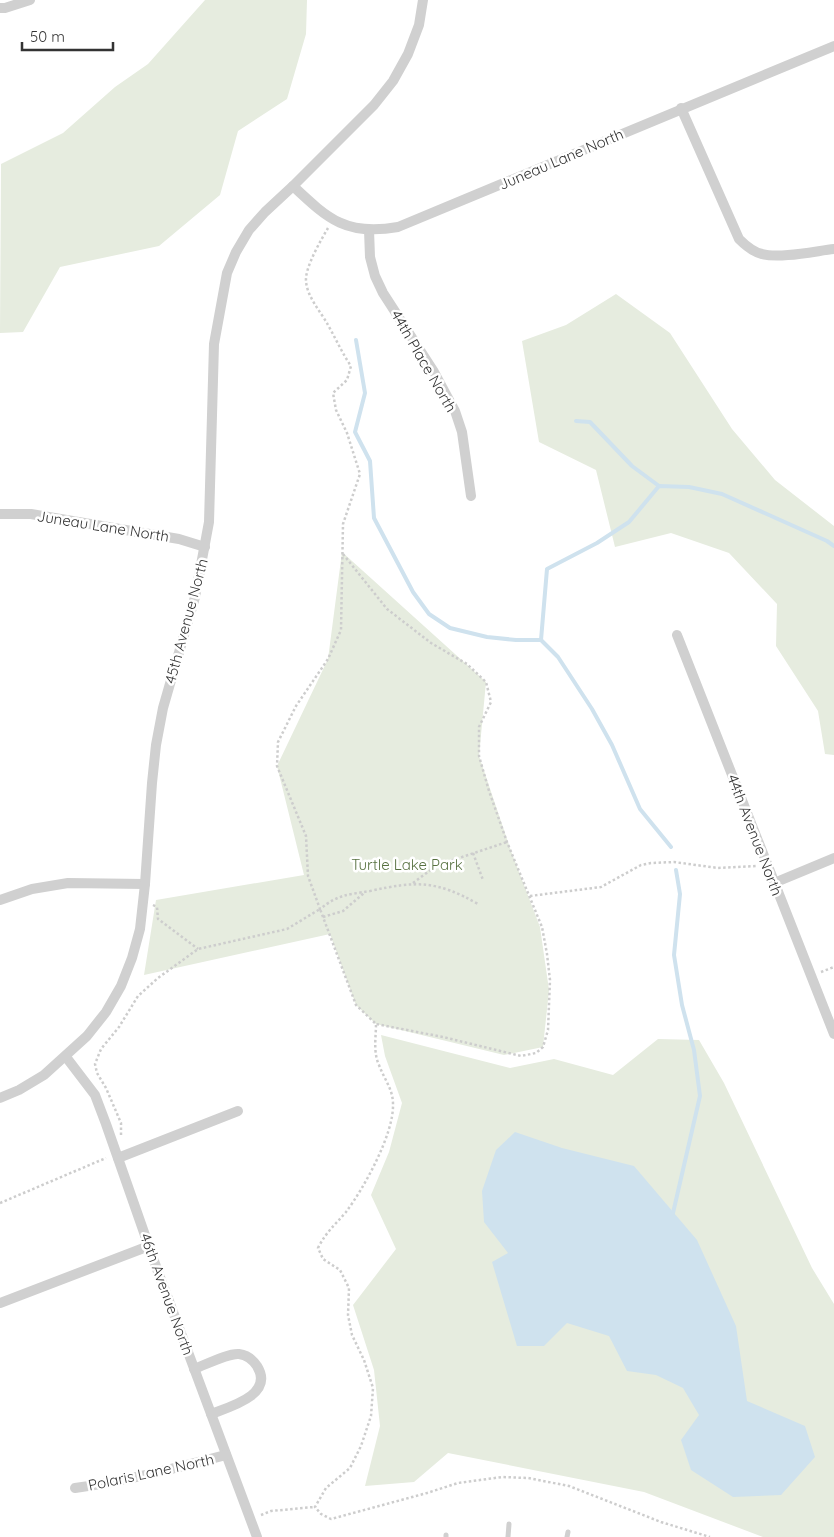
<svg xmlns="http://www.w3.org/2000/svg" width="834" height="1537" font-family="Quicksand,sans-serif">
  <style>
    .green { fill: #e6ecdf }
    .water { fill: #cfe2ee }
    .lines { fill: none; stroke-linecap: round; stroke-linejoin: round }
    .stream { stroke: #cfe2ee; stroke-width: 4 }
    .path { stroke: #cdcdcd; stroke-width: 2.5; stroke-dasharray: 2.5 2.5; stroke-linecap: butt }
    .lane { stroke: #d0d0d0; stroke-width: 5 }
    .street { stroke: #d0d0d0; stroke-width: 10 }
    .labels { text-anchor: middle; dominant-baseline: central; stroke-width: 5; stroke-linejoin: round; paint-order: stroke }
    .street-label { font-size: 15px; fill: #333; stroke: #fff }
    .park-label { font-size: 15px; fill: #56703f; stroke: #fff }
  </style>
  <rect width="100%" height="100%" fill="#fff"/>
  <!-- green -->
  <g class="green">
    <path d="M205 0H307L306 34 287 99 238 131 220 195 159 246 60 267 23 332 0 333 1 164 63 133 115 87 148 64Z"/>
    <path d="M616 294 670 333 732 429 775 480 834 526V755L825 754 818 711 776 646 777 604 729 553 671 533 615 547 596 470 539 442 522 341 566 325Z"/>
    <path d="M342 552 486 682 479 756 511 851 540 927 549 990 543 1047 504 1055 376 1024 356 1005 330 934 144 975 156 900 304 875 277 766 328 659Z"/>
    <path d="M381 1035 510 1068 554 1059 613 1075 658 1039 699 1040 724 1083 812 1268 834 1304V1537H763L644 1492 448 1453 414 1482 365 1486 380 1426 374 1370 353 1305 396 1249 371 1195 389 1152 402 1103 385 1056Z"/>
  </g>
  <!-- water -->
  <path class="water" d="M515 1132 562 1148 634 1166 697 1240 736 1326 747 1401 805 1426 815 1457 781 1495 733 1497 691 1470 681 1440 699 1415 683 1388 656 1375 627 1371 609 1336 567 1323 544 1346H517L492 1262 508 1253 484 1222 482 1191 496 1150Z"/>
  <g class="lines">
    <!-- stream -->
    <g class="stream">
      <path d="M356 340 365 393 355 432 370 461 374 518 413 592 429 614 450 628 487 637 516 640H541L558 657 592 709 612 745 640 809 671 847"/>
      <path d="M576 421 590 422 632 466 659 486"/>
      <path d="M541 640 547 569 597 543 629 522 659 486 689 487 722 494 827 541 834 546"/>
      <path d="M673 1213 700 1096 694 1050 682 1005 674 955 680 894 676 870"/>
    </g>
    <!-- path -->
    <g class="path">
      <path d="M328 228C321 240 305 267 306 281 307 297 321 312 328 325 336 339 342 353 351 366L347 380 333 393 336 410 347 433 360 474 343 524 341 630 328 659 296 706 278 742 277 766 306 836 308 876 320 909C339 894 347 895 370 891 416 881 436 880 478 904"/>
      <path d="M343 554 387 609 431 643 467 664 486 682 491 702 479 727V756L489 791 507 842 542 927 547 954 550 980 548 1030 543 1047 536 1053 521 1056 443 1037 376 1024"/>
      <path d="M473 853 483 880"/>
      <path d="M413 883 432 869 444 863 507 842"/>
      <path d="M530 896 601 887 641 865 651 863 674 862 718 868 757 866"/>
      <path d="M153 905 157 907 158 919 198 949"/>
      <path d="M323 917 343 911 364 893"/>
      <path d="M821 972 834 967"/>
      <path d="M121 1135V1123L106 1088 97 1073 95 1064 101 1049 119 1027 138 996 158 978 198 949 287 929 320 909 356 1005 376 1024C376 1037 373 1052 379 1065 384 1079 393 1089 393 1104 394 1134 364 1188 346 1212 335 1225 326 1232 318 1248L323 1259 340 1270 349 1288 348 1315 352 1335 364 1360 373 1388 371 1416 361 1446 350 1468 326 1488 315 1507 321 1514 331 1519 427 1493 458 1483 502 1477 528 1478 569 1486 661 1522 710 1537"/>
      <path d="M0 1203 106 1158"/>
      <path d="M261 1515 271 1511 314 1507"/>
    </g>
    <!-- lane -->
    <g class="lane">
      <path d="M446 1535V1537"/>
      <path d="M508 1537 509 1524"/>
      <path d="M567 1537 568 1532"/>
    </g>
    <!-- street -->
    <g class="street">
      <path d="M0 8H5L30 0"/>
      <path d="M681 108 739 239C746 246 753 252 762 254 779 259 816 251 834 249"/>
      <path d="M293 186C329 220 347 236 398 227L834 46"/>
      <path d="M369 230 370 257 375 276 383 293 434 372 455 411 462 432 471 496"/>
      <path d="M0 514H31L179 539 205 547"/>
      <path d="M677 635C730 768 781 901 834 1034"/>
      <path d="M774 883 834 858"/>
      <path d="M0 900 32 889 68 883 145 884"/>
      <path d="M66 1057 95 1095 106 1124 154 1261 257 1537"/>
      <path d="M0 1098 19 1090 44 1075 87 1036 106 1012 121 986 132 958 140 929 145 884 152 783 156 745 163 708 195 597 209 522 214 344 227 273 236 252 249 230 265 212 293 186 374 105 393 81 408 54 419 25 423 0"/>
      <path d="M118 1158 238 1111"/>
      <path d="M0 1303 149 1246"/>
      <path d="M194 1369C205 1365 228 1353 239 1354 247 1355 253 1360 257 1366 275 1395 229 1407 211 1414"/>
      <path d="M75 1488C127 1481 176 1468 226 1455"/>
    </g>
  </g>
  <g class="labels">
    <!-- street labels -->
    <g class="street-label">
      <text transform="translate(561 159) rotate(-23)">Juneau Lane North</text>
      <text transform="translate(424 361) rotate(60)">44th Place North</text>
      <text transform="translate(103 526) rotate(9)">Juneau Lane North</text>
      <text transform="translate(186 621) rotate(-75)">45th Avenue North</text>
      <text transform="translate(755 835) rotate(69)">44th Avenue North</text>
      <text transform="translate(167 1294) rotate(70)">46th Avenue North</text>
      <text transform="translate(151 1472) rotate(-12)">Polaris Lane North</text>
    </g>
    <!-- park labels -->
    <g class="park-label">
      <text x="407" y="864">Turtle Lake Park</text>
    </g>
  </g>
  <!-- scale -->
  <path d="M22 42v8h91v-8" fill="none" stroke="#333333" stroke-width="2.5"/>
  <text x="30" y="42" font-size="15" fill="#333333" stroke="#ffffff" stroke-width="4" paint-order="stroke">50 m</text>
</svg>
